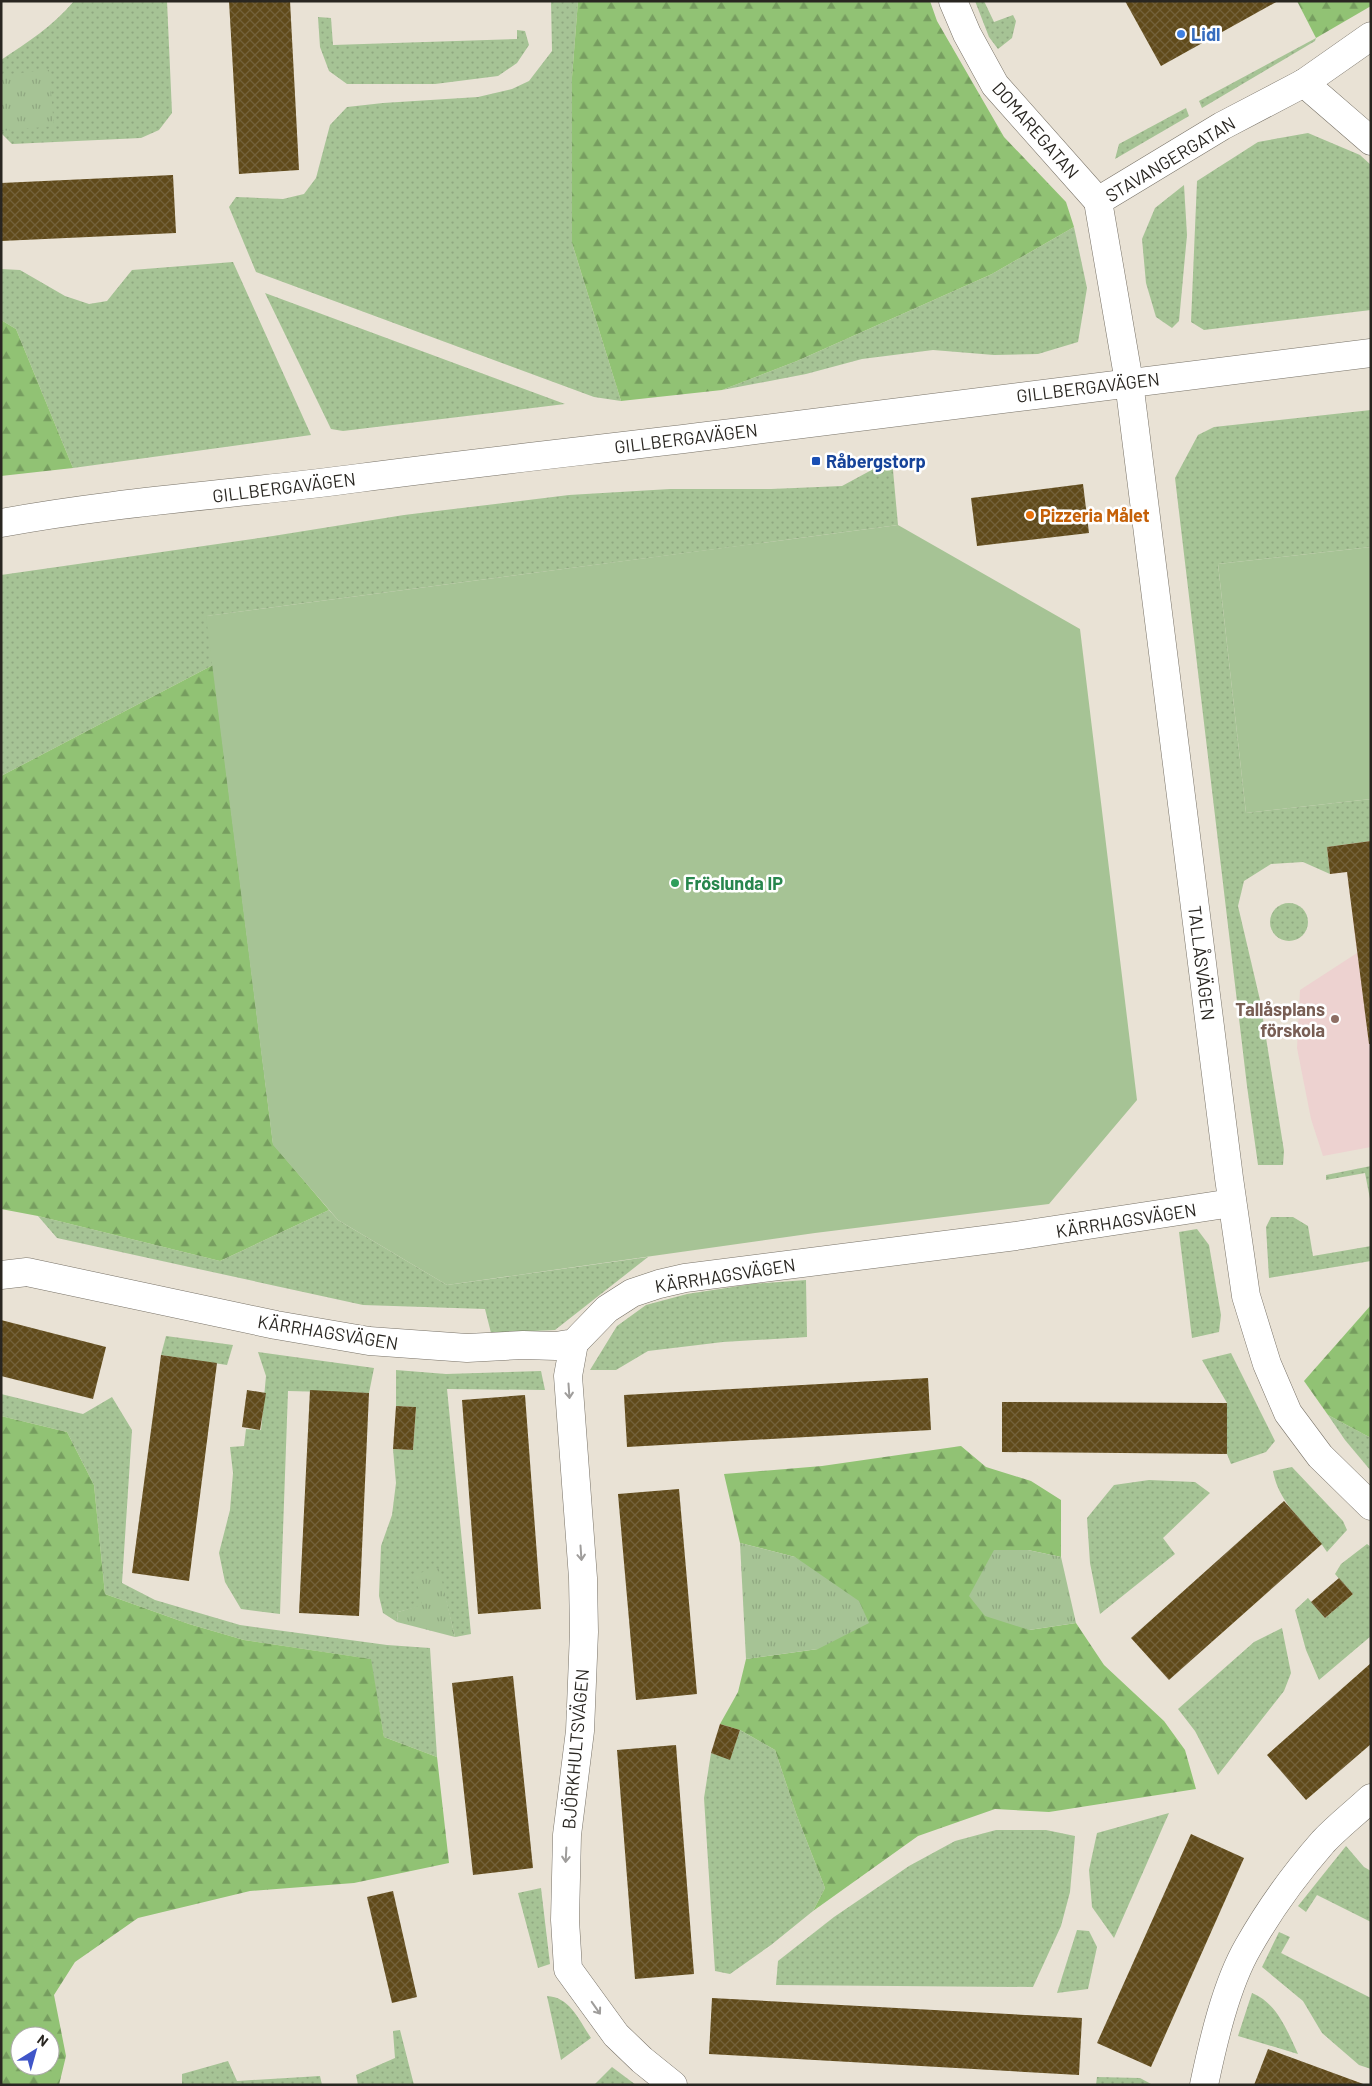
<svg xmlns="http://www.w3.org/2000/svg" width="1372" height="2086" font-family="Barlow,sans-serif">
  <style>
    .education { fill: #edd2d0 }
    .grass { fill: url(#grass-dots) }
    .forest { fill: url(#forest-firs); fill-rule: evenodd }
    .park { fill: url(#park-tufts) }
    .garden { fill: #a6c395 }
    .building { fill: url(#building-cross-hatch) }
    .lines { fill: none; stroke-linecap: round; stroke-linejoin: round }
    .minor-casing { stroke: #787267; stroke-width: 29 }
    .tertiary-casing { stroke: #787267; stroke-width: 29 }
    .minor { stroke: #fff; stroke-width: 28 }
    .tertiary { stroke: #fff; stroke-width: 28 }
    .oneway { stroke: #9f9d9b }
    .shop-dot { fill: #3f7fe0; stroke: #fff; stroke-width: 2 }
    .transit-dot { fill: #1a4fb4; stroke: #fff; stroke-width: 2 }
    .food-dot { fill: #e8710a; stroke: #fff; stroke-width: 2 }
    .leisure-dot { fill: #2e9e5b; stroke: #fff; stroke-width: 2 }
    .education-dot { fill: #8d6e63; stroke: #fff; stroke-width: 2 }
    .labels { text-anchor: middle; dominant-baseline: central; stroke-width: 5; stroke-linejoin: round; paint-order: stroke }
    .shop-label { font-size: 18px; font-weight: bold; fill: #366cbe; stroke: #fff; text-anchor: start }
    .street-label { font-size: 18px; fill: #292621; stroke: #fff }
    .transit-label { font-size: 18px; font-weight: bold; fill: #164399; stroke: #fff; text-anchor: start }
    .food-label { font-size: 18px; font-weight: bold; fill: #c56008; stroke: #fff; text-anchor: start }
    .leisure-label { font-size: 18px; font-weight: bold; fill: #27864d; stroke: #fff; text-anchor: start }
    .education-label { font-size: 18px; font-weight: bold; fill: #785e54; stroke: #fff; text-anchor: end }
  </style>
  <defs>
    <pattern id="grass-dots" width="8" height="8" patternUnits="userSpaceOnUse" patternTransform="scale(1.25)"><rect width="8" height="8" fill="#a6c395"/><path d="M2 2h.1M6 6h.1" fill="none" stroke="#8fa780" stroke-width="1.8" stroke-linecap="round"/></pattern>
    <pattern id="forest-firs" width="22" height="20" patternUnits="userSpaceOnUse" patternTransform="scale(1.25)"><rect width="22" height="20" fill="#91c274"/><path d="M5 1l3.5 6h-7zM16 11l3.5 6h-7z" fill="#769d5f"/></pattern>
    <pattern id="park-tufts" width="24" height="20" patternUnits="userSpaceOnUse" patternTransform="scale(1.25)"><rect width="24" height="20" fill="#a6c395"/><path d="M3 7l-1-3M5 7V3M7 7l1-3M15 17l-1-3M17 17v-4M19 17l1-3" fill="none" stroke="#8fa780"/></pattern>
    <pattern id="building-cross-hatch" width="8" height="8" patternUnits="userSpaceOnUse" patternTransform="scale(1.25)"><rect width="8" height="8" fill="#604a1a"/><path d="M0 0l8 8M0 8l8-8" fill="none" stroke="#73613a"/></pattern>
  </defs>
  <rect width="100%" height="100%" fill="#e9e2d5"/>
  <!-- education -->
  <path class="education" d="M1371 841V1147L1323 1156 1311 1119 1297 1048 1300 990 1357 953 1347 872 1330 874 1327 847Z"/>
  <!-- grass -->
  <g class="grass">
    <path d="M74 1H167L172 113 159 130 141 138 12 144 1 133V60C28 42 53 26 74 1Z"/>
    <path d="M551 1H578L572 77V243L621 401 594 397 256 272 229 207 236 197 283 199 304 194 316 178 330 125 347 107 383 103 478 97 512 89 529 81 552 51Z"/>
    <path d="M975 1H984L994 22 1013 15 1016 21 1012 38 998 49 989 37Z"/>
    <path d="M318 17 331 18 333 45 517 39V30L525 31 529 45 517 63 498 76 435 84H347L329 71 320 47Z"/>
    <path d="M1316 38 1315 41 1202 108 1199 101Z"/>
    <path d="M1186 108 1189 116 1115 159 1119 144Z"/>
    <path d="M1308 133 1360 155 1371 165V310L1204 330 1191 322 1197 181 1258 142Z"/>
    <path d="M1184 185 1187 235 1179 321 1172 328 1156 317 1146 283 1142 239 1155 208Z"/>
    <path d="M1074 227 1087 288 1078 342 1038 354 994 355 933 350 862 359 806 374 722 390 797 361 992 274Z"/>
    <path d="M233 262 311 435 73 468 16 329 1 320V269L20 270 65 296 89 304 107 301 132 270Z"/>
    <path d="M265 293 565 404 343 431 331 429Z"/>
    <path d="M1371 410V547L1218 564 1246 813 1371 799V841L1327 847 1330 874 1303 862 1271 864 1244 881 1238 906 1260 1000 1284 1151 1283 1165H1258L1247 1086 1175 478 1198 435 1214 427Z"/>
    <path d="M892 459 898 525 207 616 213 665 1 776V575L273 536 404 515 569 495 670 489H771L842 486Z"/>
    <circle cx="1289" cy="922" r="19"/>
    <path d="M1371 1166V1204L1365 1173 1326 1180V1175Z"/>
    <path d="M329 1210 338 1220 447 1285 648 1257 555 1330 491 1333 485 1309 363 1305 57 1238 38 1216 220 1261Z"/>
    <path d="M1271 1217H1293L1308 1226 1313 1256 1371 1246V1261L1269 1278 1266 1227Z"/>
    <path d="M1197 1229 1209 1245 1221 1315 1219 1332 1192 1338 1179 1232Z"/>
    <path d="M806 1280 807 1337 723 1342 648 1351 616 1370H590L617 1326 646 1305 687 1294 752 1284Z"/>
    <path d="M166 1336 233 1345 227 1365 161 1355Z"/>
    <path d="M258 1352 374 1368 369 1393 288 1391 280 1614 241 1609 225 1582 219 1553 230 1510 233 1473 230 1447 244 1446 246 1429 261 1430 266 1376Z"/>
    <path d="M1231 1353 1275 1441 1266 1452 1231 1464 1227 1454V1403L1202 1360Z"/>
    <path d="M396 1370 446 1374 541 1371 545 1390 447 1389 471 1634 455 1637 438 1568 422 1606 398 1612 397 1622 383 1613 379 1596 381 1546 392 1515 396 1483 393 1449 413 1450 416 1407 396 1406Z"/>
    <path d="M1 1394 83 1414 112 1397 132 1430 122 1583 155 1600 240 1625 387 1645 430 1648 437 1757 384 1737 370 1659 244 1640 189 1624 105 1594 94 1485 67 1432 1 1416Z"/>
    <path d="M1328 1415 1371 1438V1471L1345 1440Z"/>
    <path d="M1292 1467 1343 1521 1347 1530 1327 1552C1309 1524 1279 1506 1273 1471Z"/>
    <path d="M1149 1480 1195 1482 1210 1493 1163 1538 1175 1554 1100 1614 1090 1563 1087 1518 1114 1485Z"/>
    <path d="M1367 1544 1371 1547V1636L1319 1680 1306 1650 1295 1610 1308 1598 1325 1618 1353 1594 1335 1574 1341 1564Z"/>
    <path d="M1282 1628 1291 1673 1284 1691 1218 1775 1195 1731 1178 1709 1254 1642Z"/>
    <path d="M740 1730 775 1750 797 1816 825 1888 813 1911 771 1945 730 1974 715 1971 704 1798 711 1753 730 1759Z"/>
    <path d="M1169 1813 1114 1938 1092 1907 1089 1870 1097 1833Z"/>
    <path d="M996 1830H1046L1075 1836 1070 1892 1061 1926 1033 1987 776 1985 778 1961 834 1917 909 1866 955 1841Z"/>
    <path d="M1346 1846 1364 1867 1371 1871V1922L1317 1895 1306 1912 1298 1906Z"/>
    <path d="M541 1888 550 1964 538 1968 518 1893Z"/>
    <path d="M1077 1930 1089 1931 1097 1947 1088 1989 1057 1993Z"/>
    <path d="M1279 1932 1290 1937 1281 1953 1371 1998V2069L1359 2065 1322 2033 1303 2001 1262 1967Z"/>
    <path d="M1252 1993C1277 2003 1287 2030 1298 2054L1238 2036Z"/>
    <path d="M547 1996C570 1997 579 2020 591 2038L561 2060Z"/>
    <path d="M400 2030 414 2085H358L356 2075 395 2058 393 2031Z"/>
    <path d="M228 2061 237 2081 320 2076 322 2085H182V2074Z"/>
    <path d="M612 2067 636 2085H594Z"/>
    <path d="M1097 2077 1140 2078 1153 2085H1096Z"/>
  </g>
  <!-- forest -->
  <g class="forest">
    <path d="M578 1H930L937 21 1004 137 1066 202 1074 227 992 274 797 361 722 390 621 401 572 243V77Z"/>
    <path d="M1297 1H1371V6L1316 38Z"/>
    <path d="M1 320 16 329 73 468 1 476Z"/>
    <path d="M213 665 273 1144 329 1210 220 1261 38 1216 1 1209V776Z"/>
    <path d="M1371 1305V1438L1328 1415 1304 1381Z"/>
    <path d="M1 1416 67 1432 94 1485 105 1594 189 1624 244 1640 371 1659 384 1737 437 1757 449 1863 354 1883 250 1891 138 1918 75 1962 54 1995 66 2056 59 2085H1ZM20 2036H50V2066H20Z"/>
    <path d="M961 1446 986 1467 1031 1481 1061 1500V1557L1028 1550 1029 1630 1076 1623 1104 1665 1164 1721 1185 1750 1196 1789 1049 1812 995 1809 918 1836 813 1911 825 1888 797 1816 775 1750 740 1730 720 1724 738 1692 746 1659 818 1649 795 1557 740 1543 724 1474 822 1466Z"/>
  </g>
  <!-- park -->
  <g class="park">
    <path d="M49 70 54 126 1 131V75Z"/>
    <path d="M740 1543 795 1557 859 1601 869 1623 818 1649 746 1659Z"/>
    <path d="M994 1550H1028L1061 1557 1076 1623 1029 1630 985 1616 969 1596Z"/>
    <path d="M439 1568 455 1637 397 1622 398 1612 422 1605 415 1574Z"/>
  </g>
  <!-- garden -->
  <g class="garden">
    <path d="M898 525 1080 629 1137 1100 1049 1204 815 1233 447 1285 338 1220 273 1145 206 616Z"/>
    <path d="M1371 547V799L1246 813 1218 564Z"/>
  </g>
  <!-- building -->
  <g class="building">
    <path d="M229 1H290L299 170 239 174Z"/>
    <path d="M1125 1H1278L1161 66Z"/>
    <path d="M173 175 176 233 1 241V183Z"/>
    <path d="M1083 484 1089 533 977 546 971 498Z"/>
    <path d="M1371 841V1044H1369L1347 872 1330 874 1327 847Z"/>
    <path d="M1 1320 106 1347 93 1399 1 1376Z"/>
    <path d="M161 1355 217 1363 189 1581 132 1573Z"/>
    <path d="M928 1378 931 1430 627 1447 624 1395Z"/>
    <path d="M247 1390 266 1393 260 1430 242 1427Z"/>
    <path d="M310 1390 369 1393 359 1616 299 1613Z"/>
    <path d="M525 1395 541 1609 478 1614 462 1400Z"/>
    <path d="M1002 1402 1227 1403V1454L1002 1452Z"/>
    <path d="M396 1406 416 1407 413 1450 393 1449Z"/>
    <path d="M679 1489 697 1694 636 1700 618 1494Z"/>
    <path d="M1284 1501 1322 1544 1169 1680 1131 1638Z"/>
    <path d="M1339 1578 1353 1594 1325 1618 1311 1602Z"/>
    <path d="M1371 1663V1744L1306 1800 1267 1755Z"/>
    <path d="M513 1676 533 1868 473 1875 452 1683Z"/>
    <path d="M720 1724 740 1730 730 1760 711 1753Z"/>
    <path d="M676 1745 694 1974 635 1979 617 1750Z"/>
    <path d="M1191 1834 1244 1858 1151 2067 1097 2043Z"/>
    <path d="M393 1891 417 1997 392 2003 367 1897Z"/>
    <path d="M712 1998 1082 2018 1079 2075 709 2054Z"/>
    <path d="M1268 2049 1366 2085H1254Z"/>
  </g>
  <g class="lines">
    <!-- minor casing -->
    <g class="minor-casing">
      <g id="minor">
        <path d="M953 1 967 34 995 85 1098 201"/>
        <path d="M1371 36 1304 83 1222 126 1098 201 1129 382 1229 1178 1246 1296 1267 1364 1288 1413 1320 1456 1371 1506"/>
        <path d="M1304 83 1371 141"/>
        <path d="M1 1275 27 1272 276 1325 369 1341 467 1348 523 1345 556 1346 574 1343 607 1309 632 1293 659 1284 685 1278 1016 1236 1232 1203"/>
        <path d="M574 1343 568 1376 583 1578 584 1632 580 1731 567 1835 565 1920 568 1969 616 2035 642 2060 673 2085"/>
        <path d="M1204 2085C1213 2042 1226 1985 1248 1947 1269 1910 1295 1874 1323 1842 1338 1826 1355 1813 1371 1798"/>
      </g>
    </g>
    <!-- tertiary casing -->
    <g class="tertiary-casing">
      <path id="tertiary" d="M1 523C119 501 240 494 359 478 480 462 602 449 724 434 940 408 1155 379 1371 353"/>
    </g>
    <!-- minor -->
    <use href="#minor" class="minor"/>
    <!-- tertiary -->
    <use href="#tertiary" class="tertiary"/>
  </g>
  <!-- one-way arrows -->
  <defs><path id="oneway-shaft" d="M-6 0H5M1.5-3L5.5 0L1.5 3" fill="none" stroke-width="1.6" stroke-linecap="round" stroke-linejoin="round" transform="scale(1.25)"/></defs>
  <g class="oneway">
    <use href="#oneway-shaft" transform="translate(569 1391) rotate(86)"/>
    <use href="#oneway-shaft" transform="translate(581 1553) rotate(86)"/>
    <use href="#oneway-shaft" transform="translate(566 1855) rotate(93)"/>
    <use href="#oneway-shaft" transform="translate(596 2008) rotate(55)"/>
  </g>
  <!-- markers -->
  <circle class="shop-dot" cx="1181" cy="34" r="5"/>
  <rect class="transit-dot" x="811" y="456" width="10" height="10" rx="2.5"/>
  <circle class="food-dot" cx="1030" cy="515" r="5"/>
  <circle class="leisure-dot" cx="675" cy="883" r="5"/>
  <circle class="education-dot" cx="1335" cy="1019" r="5"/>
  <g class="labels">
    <!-- shop labels -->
    <g class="shop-label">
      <text x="1191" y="34">Lidl</text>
    </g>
    <!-- street labels -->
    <g class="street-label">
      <text transform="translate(1036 130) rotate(49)">DOMAREGATAN</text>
      <text transform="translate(1170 159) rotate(-31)">STAVANGERGATAN</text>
      <text transform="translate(1088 387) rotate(-7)">GILLBERGAVÄGEN</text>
      <text transform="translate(686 438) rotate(-7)">GILLBERGAVÄGEN</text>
      <text transform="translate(284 487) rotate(-7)">GILLBERGAVÄGEN</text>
      <text transform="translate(1202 963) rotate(83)">TALLÅSVÄGEN</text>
      <text transform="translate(1126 1220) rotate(-9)">KÄRRHAGSVÄGEN</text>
      <text transform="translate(725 1275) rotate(-9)">KÄRRHAGSVÄGEN</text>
      <text transform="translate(328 1332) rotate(9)">KÄRRHAGSVÄGEN</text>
      <text transform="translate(575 1749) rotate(-85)">BJÖRKHULTSVÄGEN</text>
    </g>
    <!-- transit labels -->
    <g class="transit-label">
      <text x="826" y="461">Råbergstorp</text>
    </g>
    <!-- food labels -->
    <g class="food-label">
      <text x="1040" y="515">Pizzeria Målet</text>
    </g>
    <!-- leisure labels -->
    <g class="leisure-label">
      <text x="685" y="883">Fröslunda IP</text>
    </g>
    <!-- education labels -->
    <g class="education-label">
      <text x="1325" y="1009">Tallåsplans<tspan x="1325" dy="21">förskola</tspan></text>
    </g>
  </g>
  <!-- border -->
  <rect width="1372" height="2086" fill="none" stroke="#292621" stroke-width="5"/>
  <!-- north arrow -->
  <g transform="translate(35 2051) rotate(37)"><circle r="24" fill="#ffffff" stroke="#a9a8a6"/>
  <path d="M0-4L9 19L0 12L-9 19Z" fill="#3f55c8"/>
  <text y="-8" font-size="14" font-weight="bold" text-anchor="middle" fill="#292621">N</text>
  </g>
</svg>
